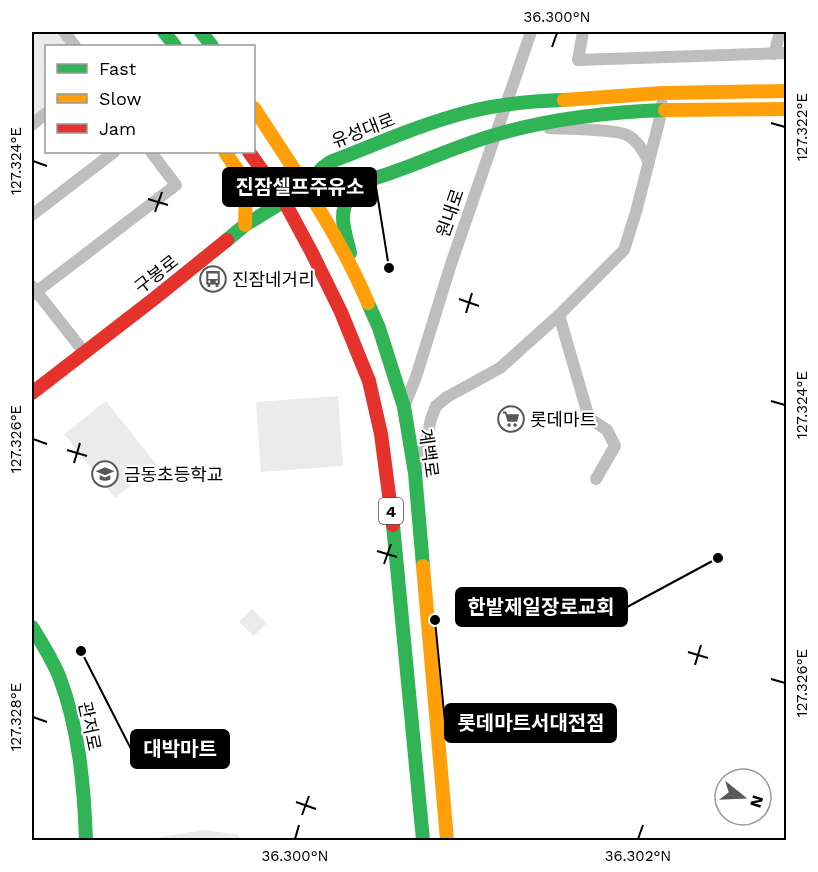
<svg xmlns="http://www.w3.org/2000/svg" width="818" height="872" font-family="'Work Sans','Noto Sans KR',sans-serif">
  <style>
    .green { fill: #ebebeb }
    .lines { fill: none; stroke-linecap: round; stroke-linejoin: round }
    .street { stroke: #bebebe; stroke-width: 12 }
    .fast { stroke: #30b455; stroke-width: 14 }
    .slow { stroke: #ff9f0a; stroke-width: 14 }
    .jam { stroke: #e5322d; stroke-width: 14 }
    .ticks { fill: none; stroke: #000; stroke-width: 2 }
    .labels { text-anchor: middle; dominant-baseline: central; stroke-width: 4.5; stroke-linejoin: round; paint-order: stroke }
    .shield { fill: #fff; stroke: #4c4c4c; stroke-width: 1.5 }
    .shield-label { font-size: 16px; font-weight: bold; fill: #000 }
    .street-label { font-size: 18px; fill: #000; stroke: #fff }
    .poi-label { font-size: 18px; fill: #000; stroke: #fff; text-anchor: start }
    .leader { fill: none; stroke: #000; stroke-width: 2 }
    .callout-dot { fill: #000; stroke: #fff; stroke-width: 2 }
    .callout { fill: #000; stroke: #000; stroke-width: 2 }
    .callout-label { font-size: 20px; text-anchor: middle; font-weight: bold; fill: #fff }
    .neatline { fill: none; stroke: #000; stroke-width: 2 }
    .ticks-label { font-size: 15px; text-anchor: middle; fill: #000 }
  </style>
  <rect width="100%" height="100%" fill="#fff"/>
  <!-- green -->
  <g class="green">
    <path d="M33 32H56L67 46H46V106L32 117V33Z"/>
    <path d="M338 396 343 466 261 472 256 402Z"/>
    <path d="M106 401 157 465 115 498 64 434Z"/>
    <path d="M252 609 267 623 254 636 239 622Z"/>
    <path d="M205 830 239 835 240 840H153V838Z"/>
  </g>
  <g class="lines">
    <!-- street -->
    <g class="street">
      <path d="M64 32 75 46"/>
      <path d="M583 32 578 60 786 53"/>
      <path d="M774 54 780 32"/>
      <path d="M32 125 46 113"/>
      <path d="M549 128C565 129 619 129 629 136 639 142 643 152 649 162"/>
      <path d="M32 215 114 152"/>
      <path d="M32 286 84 352"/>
      <path d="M32 295 176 185 151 152"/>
      <path d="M559 315 589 418 607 430 615 446 596 479"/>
      <path d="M404 407 416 377 451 264 531 32"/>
      <path d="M416 469 426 442 431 419 436 406 447 397 500 368 559 315 624 250 636 212 662 110V104"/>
    </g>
    <!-- fast -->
    <g class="fast">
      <path d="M164 32 175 46"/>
      <path d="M201 32 212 46"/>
      <path d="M306 188C319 187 334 188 347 185 399 175 447 148 498 134 550 119 610 112 665 110"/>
      <path d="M227 240 245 225 306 188 322 168 330 162C375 145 421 124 468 112 499 104 532 101 564 100"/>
      <path d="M350 253C346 235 336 211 351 196 358 189 367 184 375 178"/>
      <path d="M368 303 379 328 404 407 415 473 423 566"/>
      <path d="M393 525 423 840"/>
      <path d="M32 627C42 643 52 659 59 676 79 728 84 785 86 840"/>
    </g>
    <!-- slow -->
    <g class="slow">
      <path d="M564 100 662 93 786 91"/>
      <path d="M254 108C295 171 339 234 368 303"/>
      <path d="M665 110 786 109"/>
      <path d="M225 152 240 174 246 189 245 225"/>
      <path d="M423 566 447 840"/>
    </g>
    <!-- jam -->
    <g class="jam">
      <path d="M249 152 284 201 311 251 341 312 369 381 381 434 393 525"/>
      <path d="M32 393 155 298 227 240"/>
    </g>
  </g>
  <!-- ticks -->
  <path class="ticks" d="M552 47 557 33M771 123 785 127M33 161 47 166M148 199 168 205M155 212 162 192M459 299 479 306M466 313 472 293M771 401 785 405M33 439 47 444M67 450 87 456M74 463 80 443M377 551 397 557M384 564 391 544M688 652 708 658M695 665 701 645M771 679 785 683M33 717 47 722M296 802 316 809M302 815 309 796M295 839 299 825M638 839 643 825"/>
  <!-- icons -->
  <defs>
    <g id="bus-ring" transform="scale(1.35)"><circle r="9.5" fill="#fff" stroke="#595959" stroke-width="1.5"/><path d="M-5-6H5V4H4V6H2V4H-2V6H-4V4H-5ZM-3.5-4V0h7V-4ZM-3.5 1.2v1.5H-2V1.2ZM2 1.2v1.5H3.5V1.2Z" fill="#595959"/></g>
    <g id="supermarket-ring" transform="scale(1.35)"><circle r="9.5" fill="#fff" stroke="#595959" stroke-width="1.5"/><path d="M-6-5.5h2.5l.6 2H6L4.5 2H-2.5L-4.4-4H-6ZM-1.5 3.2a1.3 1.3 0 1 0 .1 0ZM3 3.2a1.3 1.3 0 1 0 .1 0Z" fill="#595959"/></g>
    <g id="school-ring" transform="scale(1.35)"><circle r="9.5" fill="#fff" stroke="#595959" stroke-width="1.5"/><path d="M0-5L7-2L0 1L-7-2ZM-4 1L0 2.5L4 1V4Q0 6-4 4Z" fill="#595959"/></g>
  </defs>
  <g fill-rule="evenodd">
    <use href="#bus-ring" x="213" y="279"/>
    <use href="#supermarket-ring" x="511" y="419"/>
    <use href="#school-ring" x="105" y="474"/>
  </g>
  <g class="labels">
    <!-- shield labels -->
    <rect class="shield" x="379" y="498" width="24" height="26" rx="4.5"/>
    <g class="shield-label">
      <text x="391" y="511">4</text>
    </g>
    <!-- street labels -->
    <g class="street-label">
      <text transform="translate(363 130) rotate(-21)">유성대로</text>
      <text transform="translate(450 213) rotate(-71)">원내로</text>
      <text transform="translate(156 274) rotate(-38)">구봉로</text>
      <text transform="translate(429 453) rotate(82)">계백로</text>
      <text transform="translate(90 726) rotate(78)">관저로</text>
    </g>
    <!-- poi labels -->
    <g class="poi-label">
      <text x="232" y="279">진잠네거리</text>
      <text x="530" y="419">롯데마트</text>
      <text x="124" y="474">금동초등학교</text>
    </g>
  </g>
  <!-- callouts -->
  <path class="leader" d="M389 268L376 187M718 558L627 607M435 620L445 723M81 651L131 749"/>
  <g class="callout-dot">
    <circle cx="389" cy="268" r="6"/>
    <circle cx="718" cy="558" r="6"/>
    <circle cx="435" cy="620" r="6"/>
    <circle cx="81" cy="651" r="6"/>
  </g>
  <g class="callout">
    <rect x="223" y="168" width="153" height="38" rx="6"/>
    <rect x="456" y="588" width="171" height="38" rx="6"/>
    <rect x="445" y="704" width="171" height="38" rx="6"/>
    <rect x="131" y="730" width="98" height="38" rx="6"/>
  </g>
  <g class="callout-label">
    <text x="300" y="194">진잠셀프주유소</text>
    <text x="541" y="614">한밭제일장로교회</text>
    <text x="531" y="730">롯데마트서대전점</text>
    <text x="180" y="756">대박마트</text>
  </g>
  <!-- border -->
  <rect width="818" height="872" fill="none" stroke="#ffffff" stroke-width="66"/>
  <!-- legend -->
  <rect x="45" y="45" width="210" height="108" fill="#ffffff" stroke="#999999" stroke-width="1.5"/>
  <rect x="57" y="64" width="30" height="9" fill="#30b455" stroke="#999999" stroke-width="1.5"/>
  <text x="99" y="75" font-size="18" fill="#000000">Fast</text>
  <rect x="57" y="94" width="30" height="9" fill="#ff9f0a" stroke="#999999" stroke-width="1.5"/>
  <text x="99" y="105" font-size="18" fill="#000000">Slow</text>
  <rect x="57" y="124" width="30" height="9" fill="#e5322d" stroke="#999999" stroke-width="1.5"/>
  <text x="99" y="135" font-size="18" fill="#000000">Jam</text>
  <!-- north arrow -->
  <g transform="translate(743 797) rotate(108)"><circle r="28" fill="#ffffff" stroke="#999999" stroke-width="1.5"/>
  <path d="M0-4.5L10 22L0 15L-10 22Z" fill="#595959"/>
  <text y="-9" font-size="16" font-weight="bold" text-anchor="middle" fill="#000000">N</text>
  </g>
  <rect x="33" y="33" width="752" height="806" class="neatline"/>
  <g class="ticks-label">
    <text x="557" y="22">36.300°N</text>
    <text transform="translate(802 127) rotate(-90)" y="5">127.322°E</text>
    <text transform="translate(16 161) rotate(-90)" y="5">127.324°E</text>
    <text transform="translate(802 405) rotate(-90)" y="5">127.324°E</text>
    <text transform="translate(16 439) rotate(-90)" y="5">127.326°E</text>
    <text transform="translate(802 683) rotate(-90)" y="5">127.326°E</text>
    <text transform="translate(16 717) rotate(-90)" y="5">127.328°E</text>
    <text x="295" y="861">36.300°N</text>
    <text x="638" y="861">36.302°N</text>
  </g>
</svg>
